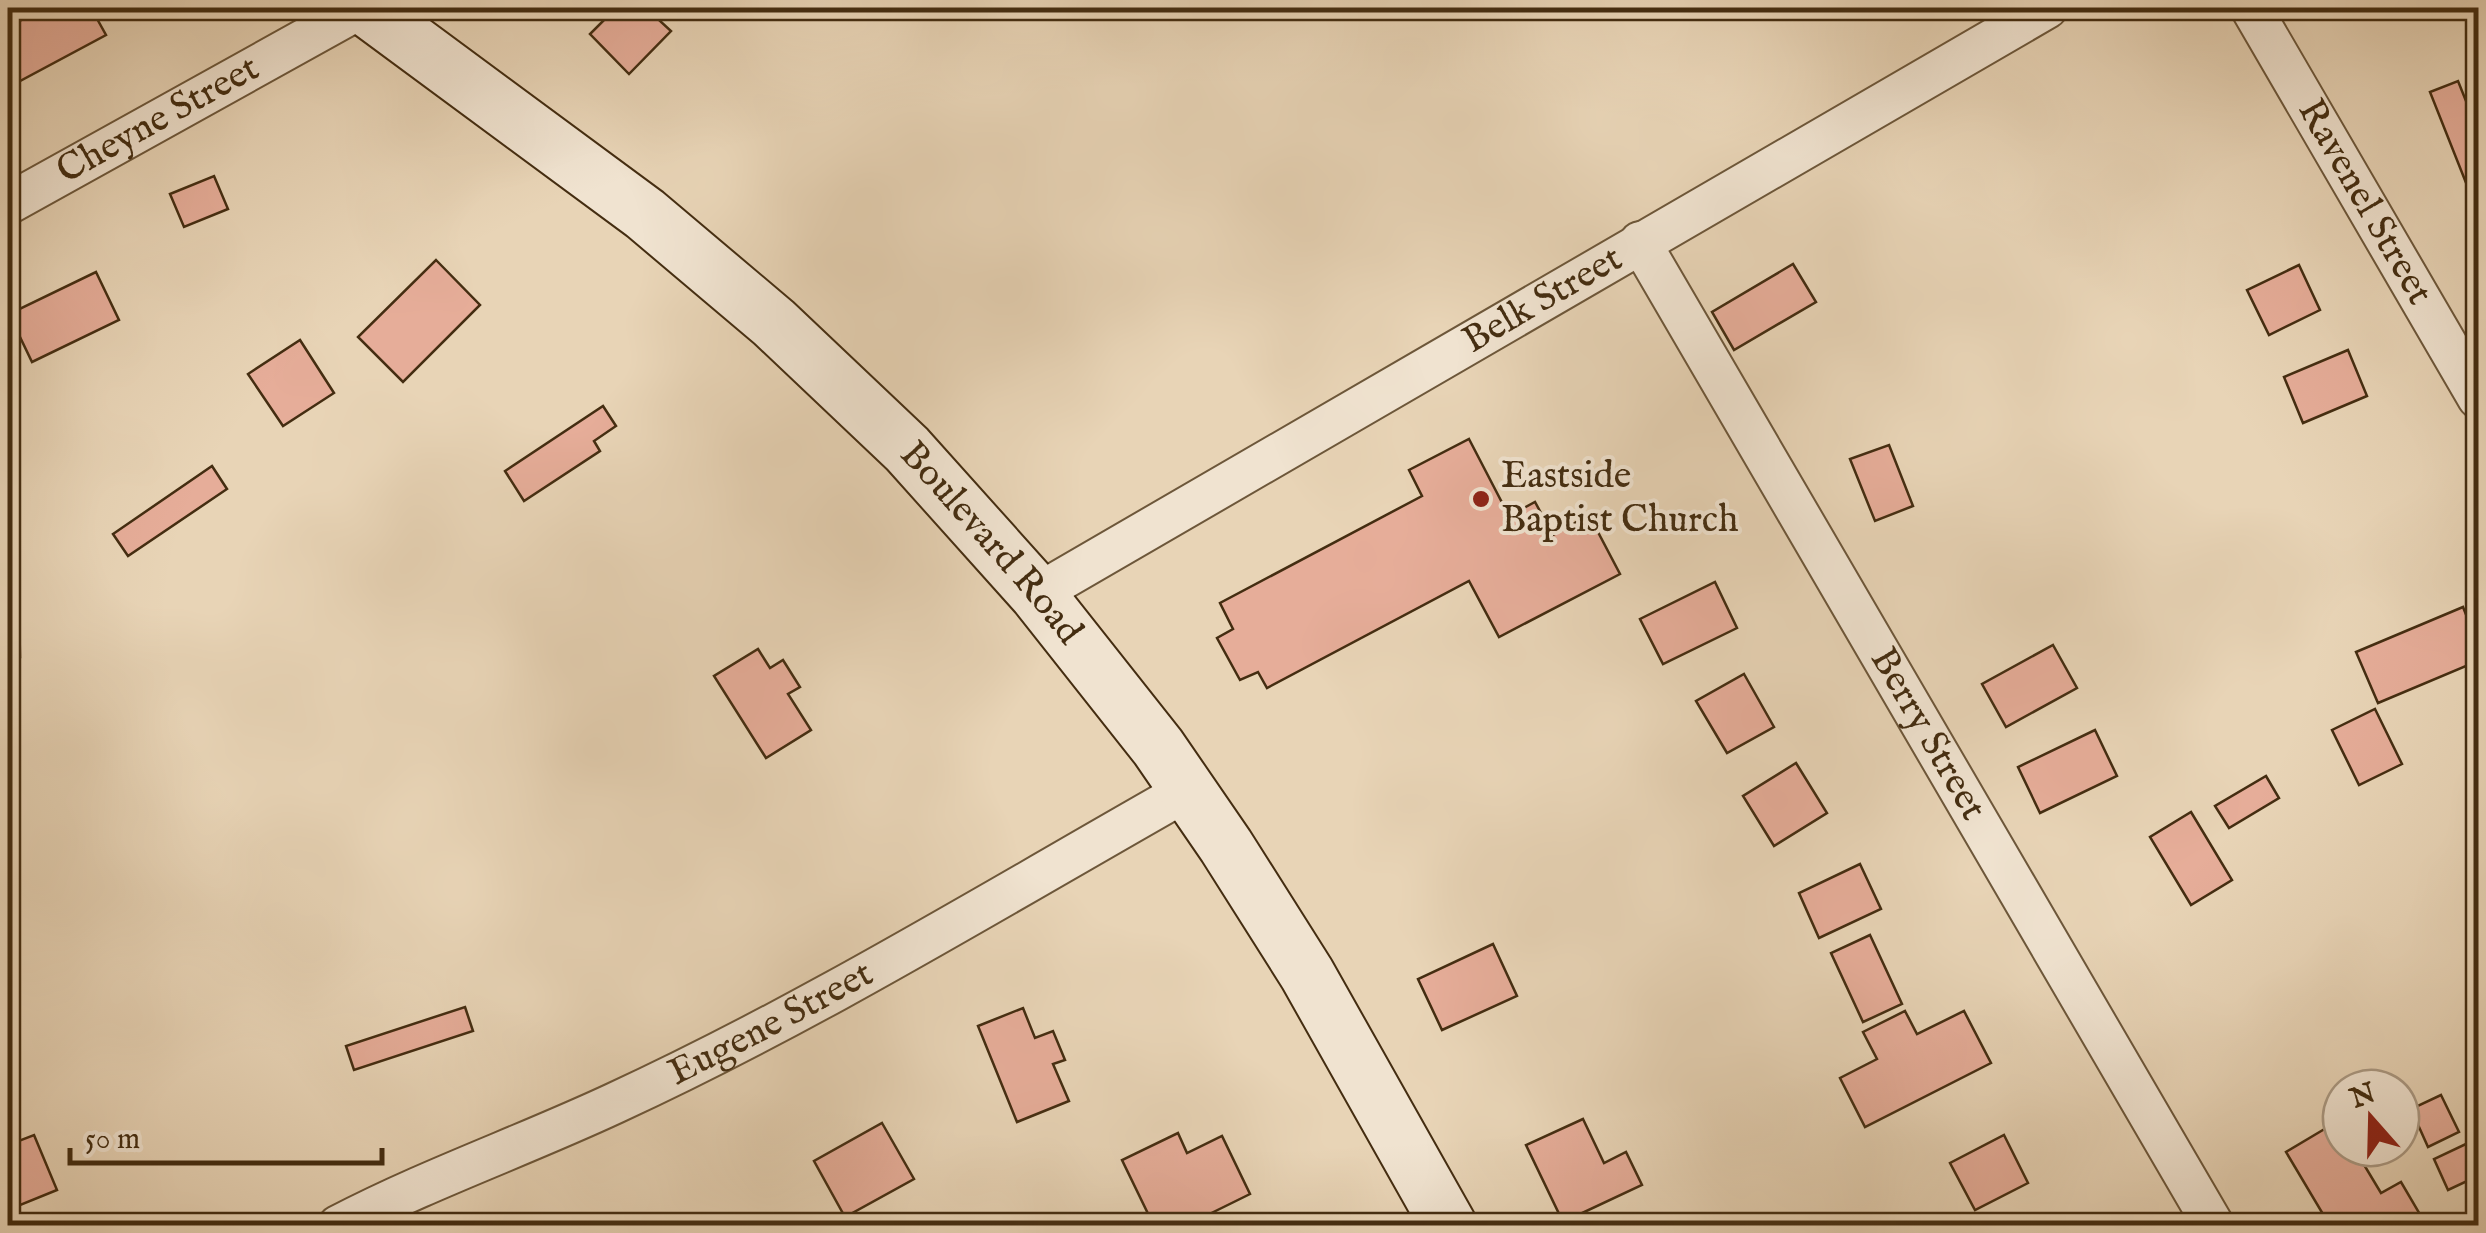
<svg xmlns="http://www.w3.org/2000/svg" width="2486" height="1233" font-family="'IM FELL English',serif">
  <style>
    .building { fill: #e6ad99; stroke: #442d11; stroke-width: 2.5 }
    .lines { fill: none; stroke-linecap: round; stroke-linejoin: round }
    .street-casing { stroke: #6d573a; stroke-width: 44 }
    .secondary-casing { stroke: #442d11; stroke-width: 59 }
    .street { stroke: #f0e3d0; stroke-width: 40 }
    .secondary { stroke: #f0e3d0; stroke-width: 55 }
    .poi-dot { fill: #8f2418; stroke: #f0e3d0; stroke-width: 4 }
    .labels { text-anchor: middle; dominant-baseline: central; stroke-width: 8; stroke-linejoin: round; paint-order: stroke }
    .street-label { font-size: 38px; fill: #442d11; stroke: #f0e3d0 }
    .poi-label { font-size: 38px; fill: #442d11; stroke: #f0e3d0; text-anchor: start }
  </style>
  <rect width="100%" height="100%" fill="#e8d4b6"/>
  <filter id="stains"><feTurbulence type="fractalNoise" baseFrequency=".002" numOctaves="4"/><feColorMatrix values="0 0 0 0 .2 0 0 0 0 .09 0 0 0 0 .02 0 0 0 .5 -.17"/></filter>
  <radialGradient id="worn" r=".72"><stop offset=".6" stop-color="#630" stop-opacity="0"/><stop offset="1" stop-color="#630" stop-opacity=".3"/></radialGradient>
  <!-- building -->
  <g class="building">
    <path d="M45 8H91L106 35 20 81 8 56V27Z"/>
    <path d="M616 8H646L671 31 629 74 590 34Z"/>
    <path d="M2458 81 2478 131V213L2430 92Z"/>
    <path d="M214 176 228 209 184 227 170 194Z"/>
    <path d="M436 260 480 305 403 382 358 337Z"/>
    <path d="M1793 264 1816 302 1734 350 1712 312Z"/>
    <path d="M2299 265 2320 310 2269 335 2247 290Z"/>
    <path d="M96 272 119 320 32 362 9 314Z"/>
    <path d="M300 340 334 393 283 426 248 374Z"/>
    <path d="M2348 350 2367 396 2303 423 2284 377Z"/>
    <path d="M603 406 616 426 594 441 600 451 524 501 505 471Z"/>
    <path d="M1469 439 1509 516 1535 502 1553 535 1589 515 1620 574 1499 637 1469 581 1267 688 1258 672 1240 680 1217 638 1233 629 1220 603 1422 496 1409 470Z"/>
    <path d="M1889 445 1913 506 1875 521 1850 459Z"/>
    <path d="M212 466 227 489 128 556 113 534Z"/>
    <path d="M1715 582 1737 628 1663 664 1640 619Z"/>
    <path d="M8 604H19L20 657 8 658Z"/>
    <path d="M2463 607 2478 645V661L2378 703 2356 652Z"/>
    <path d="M2053 645 2077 688 2006 727 1982 684Z"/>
    <path d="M758 649 770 668 783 660 800 687 788 694 811 730 766 758 714 676Z"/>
    <path d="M1744 674 1774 727 1727 753 1696 701Z"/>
    <path d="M2375 709 2402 764 2359 785 2332 730Z"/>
    <path d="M2095 730 2117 776 2040 813 2018 767Z"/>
    <path d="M1796 763 1827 813 1774 846 1743 796Z"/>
    <path d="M2266 776 2279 798 2229 828 2215 806Z"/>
    <path d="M2191 812 2232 880 2191 905 2150 837Z"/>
    <path d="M1860 864 1881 909 1819 938 1799 893Z"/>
    <path d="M1870 935 1902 1004 1863 1022 1831 953Z"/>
    <path d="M1493 944 1517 996 1442 1030 1418 979Z"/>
    <path d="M465 1007 473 1031 354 1070 346 1046Z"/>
    <path d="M1023 1008 1035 1038 1053 1031 1065 1060 1053 1064 1069 1101 1017 1122 978 1026Z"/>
    <path d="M1905 1011 1917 1034 1964 1011 1991 1063 1865 1127 1840 1078 1877 1059 1863 1032Z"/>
    <path d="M2441 1095 2459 1132 2428 1147 2411 1109Z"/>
    <path d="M1583 1119 1604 1163 1626 1152 1642 1185 1563 1222 1526 1145Z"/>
    <path d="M2338 1121 2341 1148H2354L2381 1193 2401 1182 2421 1216 2406 1226H2330L2286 1152Z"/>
    <path d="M882 1123 914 1179 845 1217 814 1161Z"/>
    <path d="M1178 1133 1187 1153 1222 1136 1250 1194 1185 1226H1154L1122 1160Z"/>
    <path d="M34 1135 57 1190 8 1210V1145Z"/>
    <path d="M2004 1135 2028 1183 1975 1210 1950 1163Z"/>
    <path d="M2468 1143 2478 1167V1176L2448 1190 2434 1159Z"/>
  </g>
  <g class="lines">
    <!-- street casing -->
    <g class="street-casing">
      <g id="street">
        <path id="s1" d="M2251 8 2478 398"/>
        <path id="s2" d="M8 204 361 8"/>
        <path id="s3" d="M1640 242 2214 1226"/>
        <path id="s4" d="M1037 594 2047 8"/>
        <path id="s5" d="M338 1226C428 1179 523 1146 615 1103 812 1012 999 897 1188 790"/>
      </g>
    </g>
    <!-- secondary casing -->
    <g class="secondary-casing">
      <g id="secondary">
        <path id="s6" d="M366 8 645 214 774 323 907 449 1037 594 1158 747 1226 846 1307 974 1449 1226"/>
      </g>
    </g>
    <!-- street -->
    <use href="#street" class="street"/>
    <!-- secondary -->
    <use href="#secondary" class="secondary"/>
  </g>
  <!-- markers -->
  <circle class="poi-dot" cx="1481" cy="499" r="10"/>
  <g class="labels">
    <!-- street labels -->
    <g class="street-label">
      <text stroke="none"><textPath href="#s2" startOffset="172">Cheyne Street</textPath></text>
      <text stroke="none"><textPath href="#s1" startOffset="225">Ravenel Street</textPath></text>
      <text stroke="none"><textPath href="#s4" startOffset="585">Belk Street</textPath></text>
      <text stroke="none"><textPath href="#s6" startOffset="825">Boulevard Road</textPath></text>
      <text stroke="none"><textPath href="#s3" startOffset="570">Berry Street</textPath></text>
      <text stroke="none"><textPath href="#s5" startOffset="478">Eugene Street</textPath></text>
    </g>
    <!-- poi labels -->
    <g class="poi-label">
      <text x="1501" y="477">Eastside<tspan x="1501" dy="44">Baptist Church</tspan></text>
    </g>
  </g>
  <!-- margin -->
  <rect width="2486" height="1233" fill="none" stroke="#e8d4b6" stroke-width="40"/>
  <rect x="10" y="10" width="2466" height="1213" fill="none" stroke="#442d11" stroke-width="5"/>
  <rect x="20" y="20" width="2446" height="1193" fill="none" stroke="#442d11" stroke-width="2.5"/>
  <!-- north arrow -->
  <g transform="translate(2371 1118) rotate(340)"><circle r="48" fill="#f0e3d0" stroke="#ab9a84" stroke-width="2.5"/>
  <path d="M0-8L18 38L0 25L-18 38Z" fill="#8f2418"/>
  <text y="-15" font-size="28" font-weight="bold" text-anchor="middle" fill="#442d11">N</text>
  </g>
  <!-- scale -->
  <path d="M70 1148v15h312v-15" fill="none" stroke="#442d11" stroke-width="5"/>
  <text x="85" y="1148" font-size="30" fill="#442d11" stroke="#f0e3d0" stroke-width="8" paint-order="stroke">50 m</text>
  <rect width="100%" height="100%" filter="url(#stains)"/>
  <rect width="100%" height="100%" fill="url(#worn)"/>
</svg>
